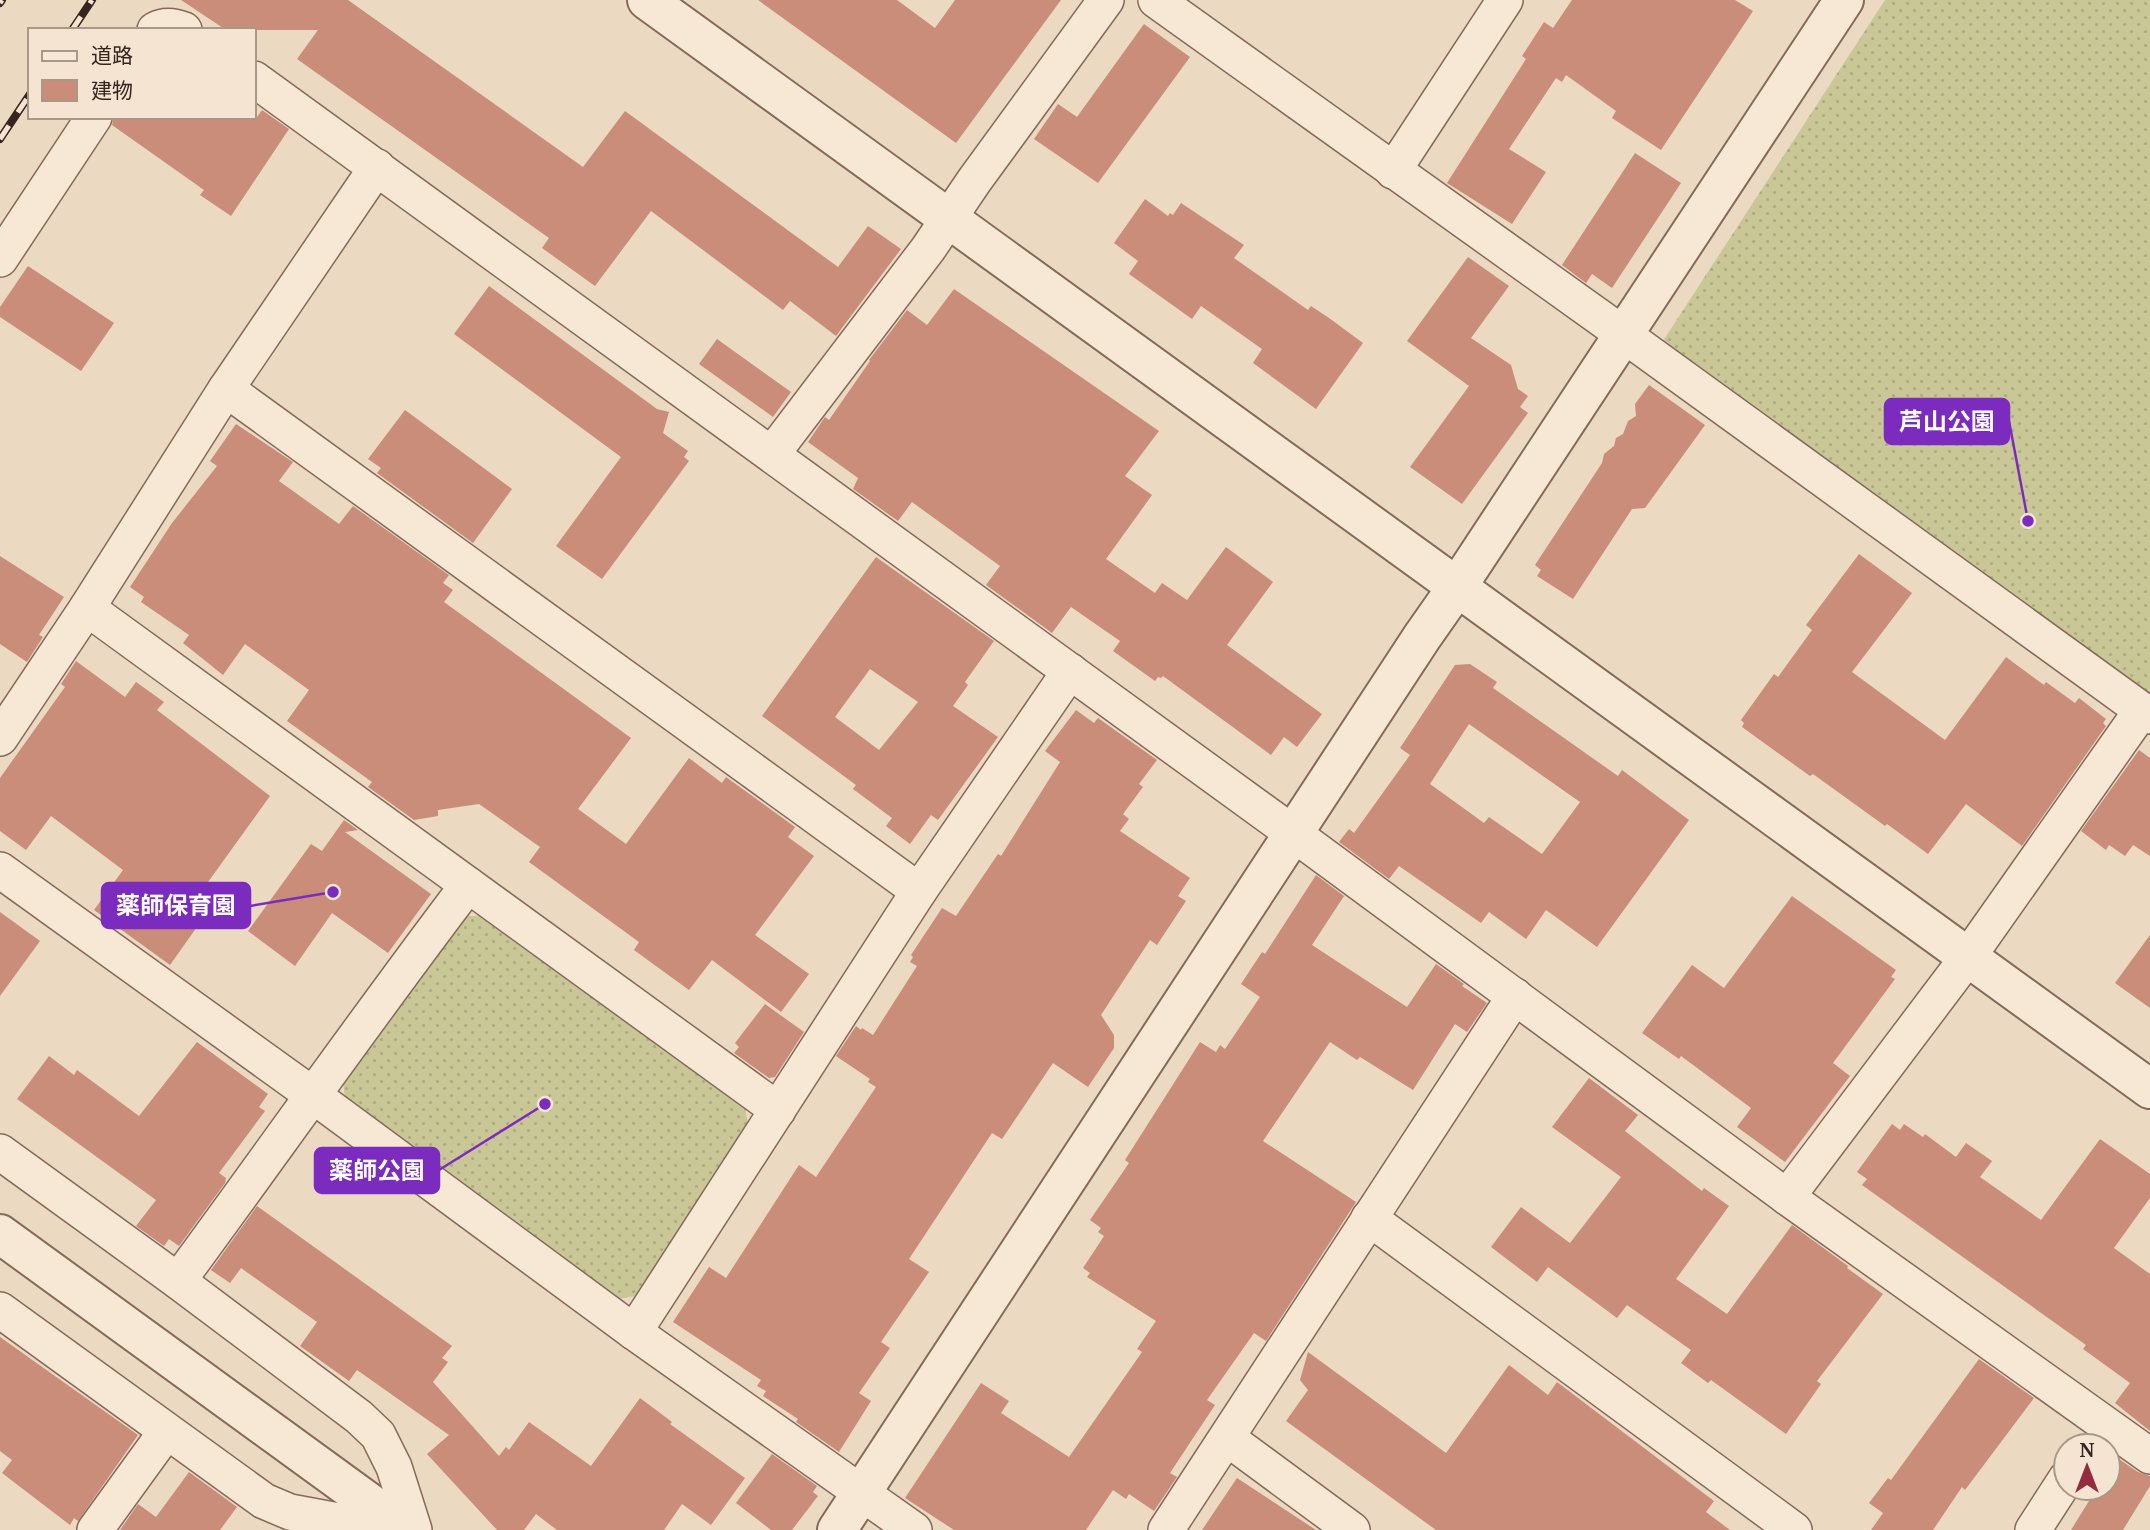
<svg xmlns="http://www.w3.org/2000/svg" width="2150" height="1530" font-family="'Noto Serif','Noto Sans JP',serif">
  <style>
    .grass { fill: url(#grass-dots) }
    .building { fill: #c98d79; fill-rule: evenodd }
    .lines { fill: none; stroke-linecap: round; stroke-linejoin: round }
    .minor-casing { stroke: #856a5a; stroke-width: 38 }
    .tertiary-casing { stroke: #856a5a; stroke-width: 42 }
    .minor { stroke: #f7e7d5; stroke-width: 35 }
    .tertiary { stroke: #f7e7d5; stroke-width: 38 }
    .rail-casing { stroke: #36251e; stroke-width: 8 }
    .rail { stroke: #f4e4d1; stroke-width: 5; stroke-dasharray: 16; stroke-linecap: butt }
    .leader { fill: none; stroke: #7b2cbf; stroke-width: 2.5 }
    .callout-dot { fill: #7b2cbf; stroke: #f4e4d1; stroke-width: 2.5 }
    .callout { fill: #7b2cbf; stroke: #7b2cbf; stroke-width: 2.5 }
    .callout-label { font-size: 24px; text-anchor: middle; font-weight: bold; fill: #fff }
  </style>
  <defs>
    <pattern id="grass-dots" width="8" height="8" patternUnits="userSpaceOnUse" patternTransform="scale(1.75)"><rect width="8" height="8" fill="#cac797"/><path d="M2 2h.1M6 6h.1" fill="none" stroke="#aeab82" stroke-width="1.8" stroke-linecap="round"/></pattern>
  </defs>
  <rect width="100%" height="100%" fill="#ecd9c2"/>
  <!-- grass -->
  <g class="grass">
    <path d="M1885 0H2150V699L1661 344Z"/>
    <path d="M462 916H481L745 1108 749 1130 635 1296 618 1299 345 1100 343 1081Z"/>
  </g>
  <!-- building -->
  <g class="building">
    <path d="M181 0H348L583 167 625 111 838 267 868 226 901 249 836 336 790 301 783 310 651 211 595 286 542 248 549 238 297 59 318 30H226Z"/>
    <path d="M758 0H897L935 28 955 0H1061L956 143Z"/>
    <path d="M1572 0H1735L1753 11 1661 150 1612 118 1616 111 1566 75 1562 82 1556 78 1509 149 1546 172 1512 224 1447 183 1526 59 1522 56 1544 22 1553 28Z"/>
    <path d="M1144 24 1190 57 1098 183 1034 139 1058 104 1077 117Z"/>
    <path d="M262 110 289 129 231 216 200 195 204 190 112 125 114 117H257Z"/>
    <path d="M1635 153 1681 183 1612 288 1592 274 1586 283 1562 265Z"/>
    <path d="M1145 199 1168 216 1170 213 1173 215 1181 203 1244 245 1234 258 1308 310 1311 306 1329 318 1363 343 1316 409 1253 363 1262 349 1201 306 1192 319 1129 274 1138 261 1114 243Z"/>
    <path d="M1468 257 1509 286 1471 338 1511 365 1518 389 1528 396 1520 407 1528 413 1462 504 1410 467 1469 386 1407 341Z"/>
    <path d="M28 266 114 323 81 371 0 317V307Z"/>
    <path d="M489 286 657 409 669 412 663 433 688 451 684 457 689 461 602 579 556 546 621 457 454 334Z"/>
    <path d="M954 289 1159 431 1125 476 1152 495 1106 559 1155 593 1162 583 1187 600 1226 547 1273 582 1227 645 1322 714 1297 747 1284 737 1271 755 1163 676 1161 678 1158 677 1155 681 1113 651 1120 641 1071 607 1052 633 986 585 1000 566 912 502 898 521 853 489 858 478 808 442 825 417 829 420 870 361 869 360 907 310 927 325Z"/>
    <path d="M717 339 791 392 773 417 699 364Z"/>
    <path d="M1649 385 1705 425 1645 508 1632 509 1573 599 1537 576 1541 570 1535 565 1602 463 1604 454 1614 446 1616 438 1623 434 1628 421 1636 416 1635 404Z"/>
    <path d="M405 410 512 489 473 543 377 473 381 468 368 459Z"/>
    <path d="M236 424 293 462 279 481 339 524 353 506 449 575 443 583 453 590 444 602 631 738 578 809 626 844 689 758 722 783 726 777 795 827 788 837 814 856 755 935 809 974 781 1012 712 960 689 990 634 950 639 942 529 862 540 847 479 804 438 810V816L414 820 368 787 372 782 287 721 309 690 245 644 223 675 183 643 189 635 141 602 144 597 130 587 172 523 217 466 210 461Z"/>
    <path d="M1859 554 1912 593 1852 672 1945 740 2006 657 2044 685 2046 682 2075 703 2079 698 2106 719 2103 723 2106 726 2022 846 1966 804 1928 854 1887 824 1885 826 1813 774 1810 776 1742 727 1744 723 1741 720 1774 674 1778 677 1812 630 1806 625Z"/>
    <path d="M0 556 64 597 39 635 43 637 27 662 0 644Z"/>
    <path d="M876 557 994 641 965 682 968 685 953 706 998 737 938 820 931 815 910 844 886 826 892 818 853 789 856 785 762 716ZM870 669 918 702 879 750 835 717Z"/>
    <path d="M76 661 125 697 136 682 164 702 157 710 270 796 190 907 204 917 170 965 94 910 123 870 51 816 26 850 0 831V778L65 687 61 684Z"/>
    <path d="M1470 664 1497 682 1493 688 1618 776 1622 770 1689 820 1597 947 1546 910 1526 939 1489 912 1481 923 1399 866 1389 879 1339 842 1349 829 1354 833 1410 755 1400 748 1455 665ZM1469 724 1580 802 1542 854 1489 817 1484 823 1430 784Z"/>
    <path d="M1076 710 1094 723 1098 718 1157 760 1139 784 1143 787 1123 814 1129 819 1120 831 1190 878 1178 896 1186 901 1157 945 1150 940 1101 1015 1114 1035V1048L1088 1087 1053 1063 1002 1139 992 1133 909 1259 929 1272 881 1342 890 1348 859 1393 871 1401 839 1452 796 1422 798 1419 763 1396 766 1391 757 1386 761 1380 673 1322 709 1267 726 1278 799 1165 816 1177 876 1087 868 1082 870 1079 836 1056 856 1026 861 1030 862 1028 873 1035 917 966 910 962 913 957 911 955 942 908 956 916 998 854 1001 856 1060 762 1045 751Z"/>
    <path d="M2139 750 2150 758V856L2133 845 2125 856 2109 845 2106 850 2081 831Z"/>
    <path d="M344 820 358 830 345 832 431 894 388 953 332 913 295 966 248 931 311 844 322 851Z"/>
    <path d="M1316 875 1344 896 1312 945 1407 1007 1436 964 1464 984 1462 986 1487 1003 1467 1032 1455 1024 1413 1090 1360 1057 1357 1060 1330 1042 1263 1141 1356 1202 1266 1341 1254 1333 1207 1400 1215 1405 1170 1473 1177 1477 1154 1511 1129 1494 1126 1499 1113 1490 1086 1530H954L905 1498 981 1383 1009 1401 1001 1413 1069 1457 1142 1352 1137 1349 1156 1321 1087 1277 1090 1273 1083 1268 1104 1236 1098 1232 1101 1228 1090 1220 1129 1163 1125 1160 1200 1042 1216 1052 1220 1045 1225 1049 1260 997 1241 984 1262 952 1265 954Z"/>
    <path d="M1792 896 1896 970 1891 977 1895 979 1833 1063 1850 1076 1785 1162 1737 1127 1751 1108 1681 1056 1679 1059 1642 1033 1692 965 1724 988Z"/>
    <path d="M0 912 40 941 0 996Z"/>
    <path d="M2150 935V1008L2115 983Z"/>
    <path d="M765 1004 804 1032 775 1077 769 1078 734 1053 739 1047 735 1043Z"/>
    <path d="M197 1042 268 1094 259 1107 265 1111 219 1173 226 1178 225 1183 179 1246 169 1239 164 1246 136 1226 156 1200 17 1099 49 1056 74 1075 77 1070 139 1116Z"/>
    <path d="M1589 1078 1638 1115 1625 1131 1702 1191 1704 1188 1729 1206 1676 1279 1727 1314 1792 1225 1848 1266 1847 1268 1883 1294 1817 1381 1821 1384 1786 1434 1711 1380 1708 1383 1681 1363 1691 1350 1627 1305 1617 1318 1548 1267 1537 1282 1491 1247 1521 1207 1570 1243 1621 1177 1552 1127Z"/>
    <path d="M1892 1124 1900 1130 1904 1124 1923 1137 1925 1134 1956 1157 1966 1143 1992 1161 1980 1177 2041 1220 2100 1139 2150 1174V1198L2114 1248 2150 1274V1431L2115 1403 2130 1383 2083 1349 2086 1345 1862 1185 1867 1179 1857 1172Z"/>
    <path d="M257 1206 452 1346 442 1358 448 1362 433 1382 499 1456 506 1447 509 1450 529 1422 591 1466 640 1398 672 1422 670 1424 745 1478 711 1525 682 1504 664 1530H557L536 1514 524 1530H497L427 1454 449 1435 357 1370 349 1381 300 1346 317 1322 241 1268 230 1283 211 1270Z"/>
    <path d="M0 1337 138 1435 78 1521 74 1518 70 1525 2 1473 12 1460 0 1451Z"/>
    <path d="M1308 1352 1446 1453 1509 1365 1548 1395 1557 1382 1714 1501 1706 1512 1730 1530H1436L1286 1421 1308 1390 1300 1380Z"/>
    <path d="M1979 1359 2034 1398 1965 1490 1962 1487 1933 1530H1871L1883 1513 1869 1503 1888 1478 1891 1480Z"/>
    <path d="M772 1454 817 1486 813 1492 818 1496 792 1530H771L736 1503Z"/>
    <path d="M2116 1457 2138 1472 2150 1476V1486L2123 1530H2071L2097 1488H2108V1470Z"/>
    <path d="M189 1472 237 1507 220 1530H120L138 1504 156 1517Z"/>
    <path d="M1237 1478 1316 1530H1202Z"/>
  </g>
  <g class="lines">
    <!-- minor casing -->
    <g class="minor-casing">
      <g id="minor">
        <path d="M1156 0 1602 319 2150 716"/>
        <path d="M155 30C164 25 174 26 184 30"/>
        <path d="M254 79 1294 834 1787 1197 2150 1456"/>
        <path d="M1393 171 1505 0"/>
        <path d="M0 259 94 117"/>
        <path d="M226 389 919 891"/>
        <path d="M772 454 928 249 974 181 1106 0"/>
        <path d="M87 608 778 1110"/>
        <path d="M0 738 87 608 226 389 377 167"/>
        <path d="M0 870 314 1096 634 1332 914 1530"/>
        <path d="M0 1152 178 1281 359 1417 378 1435 394 1467 414 1530"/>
        <path d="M1787 1197 1968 957 2142 710"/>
        <path d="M1369 1218 1794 1530"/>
        <path d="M178 1281C275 1149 369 1015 468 885"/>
        <path d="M0 1310 264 1501 290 1512 387 1530"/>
        <path d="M634 1332 919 891 1070 671"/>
        <path d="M1227 1438 1352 1530"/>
        <path d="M95 1530 166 1432"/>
        <path d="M1166 1530 1515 996"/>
        <path d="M2033 1530 2066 1479"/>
      </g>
    </g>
    <!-- tertiary casing -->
    <g class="tertiary-casing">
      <g id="tertiary">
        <path d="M647 0 2150 1089"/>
        <path d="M0 1234 407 1530"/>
        <path d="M837 1530 1422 637 1457 587 1844 0"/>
      </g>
    </g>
    <!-- minor -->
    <use href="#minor" class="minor"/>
    <!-- tertiary -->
    <use href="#tertiary" class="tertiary"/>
    <!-- rail casing -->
    <g class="rail-casing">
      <g id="rail">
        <path d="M0 3 2 0"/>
        <path d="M72 30 92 0"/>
        <path d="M0 139 30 94"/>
      </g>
    </g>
    <!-- rail -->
    <use href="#rail" class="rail"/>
  </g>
  <!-- callouts -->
  <path class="leader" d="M2028 521L2009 421M333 892L250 906M545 1104L439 1170"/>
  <g class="callout-dot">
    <circle cx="2028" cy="521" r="7"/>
    <circle cx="333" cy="892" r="7"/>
    <circle cx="545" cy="1104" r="7"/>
  </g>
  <g class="callout">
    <rect x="1885" y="399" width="124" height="45" rx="7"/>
    <rect x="102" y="883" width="148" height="45" rx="7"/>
    <rect x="315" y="1148" width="124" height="45" rx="7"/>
  </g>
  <g class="callout-label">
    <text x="1947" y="430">芦山公園</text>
    <text x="176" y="914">薬師保育園</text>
    <text x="377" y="1179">薬師公園</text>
  </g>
  <!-- legend -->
  <rect x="28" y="28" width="228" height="91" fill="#f4e4d1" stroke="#a89889" stroke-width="2"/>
  <rect x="42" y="51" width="35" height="10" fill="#f7e7d5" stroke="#a89889" stroke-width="2"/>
  <text x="91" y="63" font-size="21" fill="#36251e">道路</text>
  <rect x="42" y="80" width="35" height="21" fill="#c98d79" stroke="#a89889" stroke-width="2"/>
  <text x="91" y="98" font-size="21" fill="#36251e">建物</text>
  <!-- north arrow -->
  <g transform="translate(2087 1467)"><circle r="33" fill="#f4e4d1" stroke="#a89889" stroke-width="2"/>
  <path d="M0-5L12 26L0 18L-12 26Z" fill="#922c3e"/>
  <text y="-10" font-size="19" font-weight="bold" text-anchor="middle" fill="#36251e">N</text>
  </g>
</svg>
